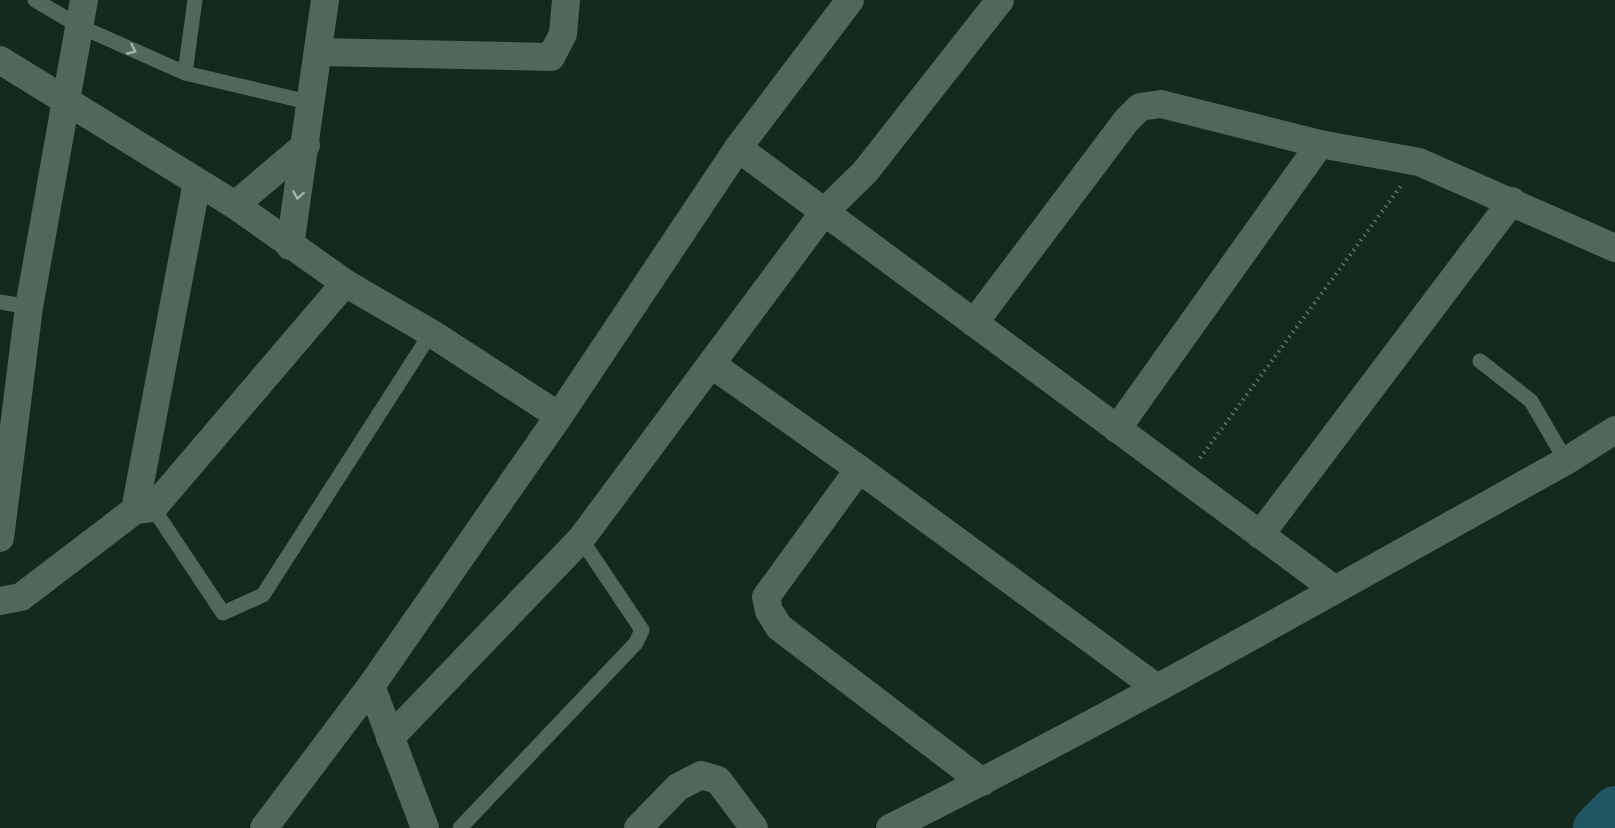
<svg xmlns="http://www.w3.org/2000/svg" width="1615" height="828" font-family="'Asap Condensed',sans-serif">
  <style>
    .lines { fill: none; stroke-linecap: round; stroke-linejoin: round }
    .river { stroke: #1f5463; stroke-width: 46 }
    .path { stroke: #637469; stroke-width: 4; stroke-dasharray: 1.5 4.5; stroke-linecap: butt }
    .service { stroke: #516759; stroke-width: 15 }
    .minor { stroke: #516759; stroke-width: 28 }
    .oneway { stroke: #a4b4a9 }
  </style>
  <rect width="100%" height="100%" fill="#14281c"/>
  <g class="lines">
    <!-- river -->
    <path class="river" d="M1596 828 1615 809"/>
    <!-- path -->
    <path class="path" d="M1200 458 1401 186"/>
    <!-- service -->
    <g class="service">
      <path d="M35 0 79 26 185 73 312 103"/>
      <path d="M185 73 195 0"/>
      <path d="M0 302 29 307"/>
      <path d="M1480 361 1531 401 1566 461"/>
      <path d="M153 508 223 613 263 595 431 333"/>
      <path d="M460 828 636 643 642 630 581 539"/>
    </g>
    <!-- minor -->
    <g class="minor">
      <path d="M319 52 551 57 563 34 566 0"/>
      <path d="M0 60 235 205 345 283 431 333 559 416"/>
      <path d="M738 148 1334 589"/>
      <path d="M235 205 306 145"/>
      <path d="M290 246 325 0"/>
      <path d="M974 323 1126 121 1140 107 1161 104 1320 144 1419 162 1615 248"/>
      <path d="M711 364 859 469 1157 688"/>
      <path d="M1117 429 1320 144"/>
      <path d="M859 469 766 597 769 611 779 627 982 782"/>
      <path d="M135 510 153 508 345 283"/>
      <path d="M1260 535 1512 201"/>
      <path d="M0 538 29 307 84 0"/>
      <path d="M0 601 21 597 135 510 197 182"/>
      <path d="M371 686 425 828"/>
      <path d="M390 738 581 539 824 212 865 172 1000 0"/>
      <path d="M264 828 371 686 559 416 738 148 850 0"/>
      <path d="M638 828 678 787 701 775 718 780 754 828"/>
      <path d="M890 828C1119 714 1342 585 1566 461L1615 430"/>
    </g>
  </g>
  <!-- one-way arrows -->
  <defs><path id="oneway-chevron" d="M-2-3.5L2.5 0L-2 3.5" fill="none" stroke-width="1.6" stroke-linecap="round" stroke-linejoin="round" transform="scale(1.5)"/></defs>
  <g class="oneway">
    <use href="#oneway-chevron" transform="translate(132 50) rotate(24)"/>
    <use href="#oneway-chevron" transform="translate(298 195) rotate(99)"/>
  </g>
</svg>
